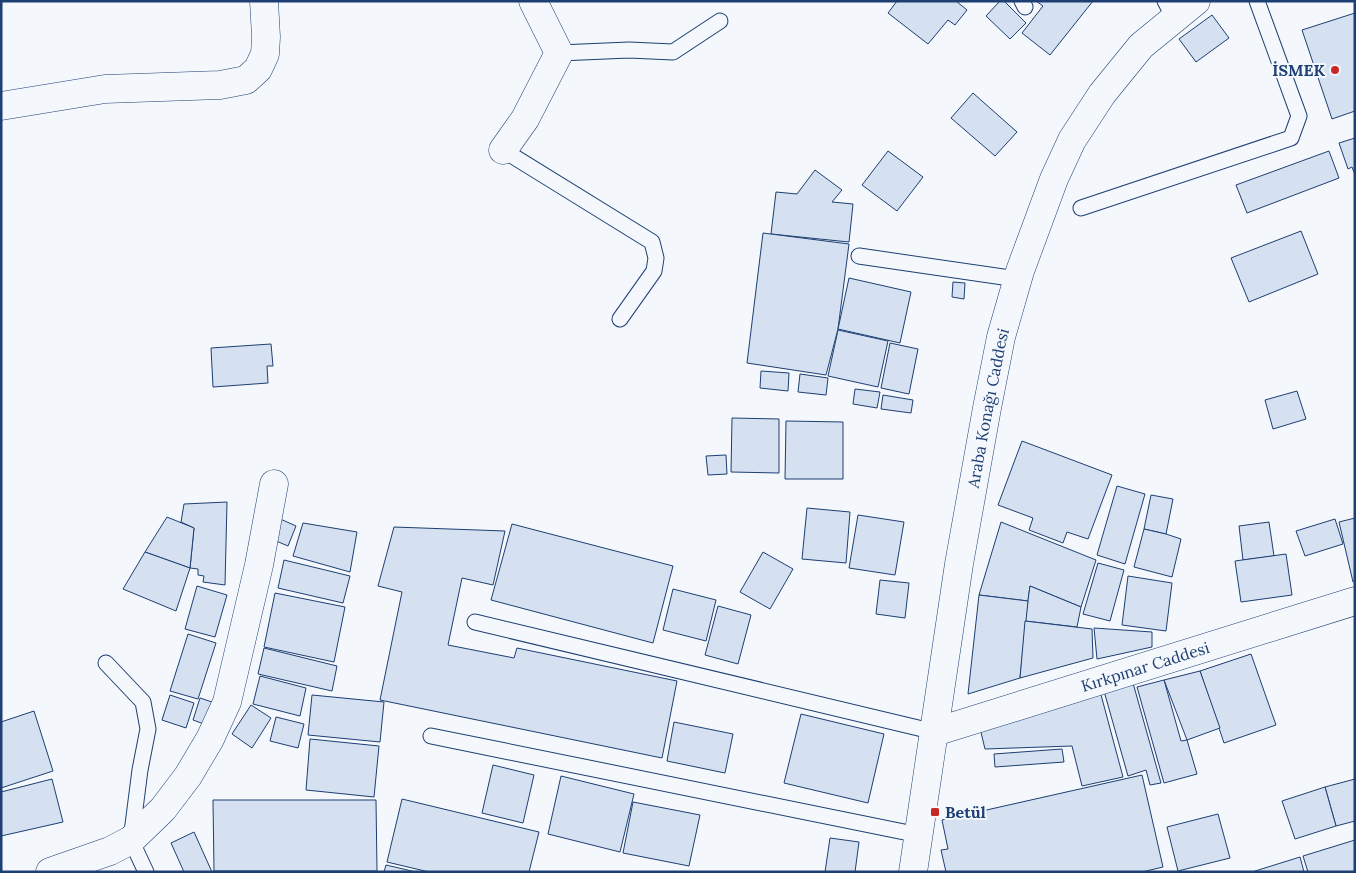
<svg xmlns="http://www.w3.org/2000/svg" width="1356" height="873" font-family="Lora,serif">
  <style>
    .building { fill: #d5e0f0; stroke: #1d3f73 }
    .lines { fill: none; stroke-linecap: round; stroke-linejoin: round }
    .lane-casing { stroke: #1d3f73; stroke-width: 17 }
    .street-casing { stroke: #1d3f73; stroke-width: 29 }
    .secondary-casing { stroke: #1d3f73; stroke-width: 29 }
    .lane { stroke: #f4f7fb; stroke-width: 15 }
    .street { stroke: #f4f7fb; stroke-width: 28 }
    .secondary { stroke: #f4f7fb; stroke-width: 28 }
    .poi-dot { fill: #c62828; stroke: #f4f7fb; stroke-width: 2 }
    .labels { text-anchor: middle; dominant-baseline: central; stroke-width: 4; stroke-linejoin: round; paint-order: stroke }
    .poi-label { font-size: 16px; font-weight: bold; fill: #1d3f73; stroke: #f4f7fb; text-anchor: end }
    .street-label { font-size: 16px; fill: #1d3f73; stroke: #f4f7fb }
  </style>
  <rect width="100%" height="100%" fill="#f4f7fb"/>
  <!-- building -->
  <g class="building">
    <path d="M897 1H956L967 10 955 25 948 20 928 44 888 13Z"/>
    <path d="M1000 1H1004L1026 23 1010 39 986 16Z"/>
    <path d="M1036 1H1093L1050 55 1022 33 1043 6Z"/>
    <path d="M1355 13V111L1332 119 1302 30Z"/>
    <path d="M1212 15 1229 38 1196 62 1179 39Z"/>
    <path d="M973 93 1017 132 995 156 951 118Z"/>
    <path d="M1355 138V175L1352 167 1348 169 1339 143Z"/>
    <path d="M888 151 923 177 897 211 862 185Z"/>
    <path d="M1329 151 1339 178 1247 213 1236 185Z"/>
    <path d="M815 170 842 190 832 202 853 204 849 242 771 234 776 192 797 194Z"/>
    <path d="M1301 231 1318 274 1249 302 1231 258Z"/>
    <path d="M763 233 849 244 838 329 826 375 747 363Z"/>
    <path d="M849 278 911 292 900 343 838 329Z"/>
    <path d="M953 282 965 283 964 299 952 297Z"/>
    <path d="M838 330 888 341 878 387 828 376Z"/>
    <path d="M890 343 918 349 909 394 881 388Z"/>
    <path d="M271 344 273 366H267L268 383 213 387 211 348Z"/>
    <path d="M761 371 789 373 788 391 760 388Z"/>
    <path d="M800 374 828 378 826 395 798 392Z"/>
    <path d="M855 389 880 392 877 408 853 404Z"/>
    <path d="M1297 391 1306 419 1273 429 1265 400Z"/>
    <path d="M883 395 913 400 911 413 881 409Z"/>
    <path d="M732 418 779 419V473L731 472Z"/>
    <path d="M786 421 843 422V479H785Z"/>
    <path d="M1022 441 1112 475 1088 539 1067 532 1063 543 1029 530 1033 518 998 505Z"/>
    <path d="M726 455 727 474 708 475 706 456Z"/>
    <path d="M1117 486 1145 494 1125 564 1097 555Z"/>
    <path d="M1151 495 1173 499 1166 534 1144 529Z"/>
    <path d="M227 502 225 585 203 582 204 576 198 575V569L190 568 194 528 181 522 184 504Z"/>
    <path d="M807 508 850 512 846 563 802 559Z"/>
    <path d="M858 515 904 522 895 575 849 568Z"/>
    <path d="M167 517 194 528 190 568 145 552Z"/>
    <path d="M278 518 296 526 288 546 269 538Z"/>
    <path d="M1355 518V581L1353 582 1339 522Z"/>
    <path d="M1335 519 1343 544 1305 556 1296 531Z"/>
    <path d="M1001 522 1096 560 1081 607 1030 586 1028 601 979 595Z"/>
    <path d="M1269 522 1274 556 1243 560 1239 526Z"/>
    <path d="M303 523 357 532 350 572 293 556Z"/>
    <path d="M512 524 673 566 653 643 491 600Z"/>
    <path d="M394 527 505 531 493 585 462 578 448 645 514 658 517 648 677 681 662 758 380 700 402 592 378 586Z"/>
    <path d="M1144 529 1166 534 1181 539 1172 577 1134 567Z"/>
    <path d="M145 552 190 568 176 611 123 589Z"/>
    <path d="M763 552 793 569 770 609 740 592Z"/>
    <path d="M1286 554 1292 595 1241 602 1235 561Z"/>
    <path d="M284 560 350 576 343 603 278 588Z"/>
    <path d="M1098 563 1124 570 1110 621 1083 614Z"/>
    <path d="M1128 576 1172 583 1166 631 1122 625Z"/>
    <path d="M880 580 909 583 905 618 876 614Z"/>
    <path d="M197 586 227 595 215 637 185 629Z"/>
    <path d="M1030 586 1081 607 1077 627 1025 621Z"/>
    <path d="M673 589 716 600 706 641 663 630Z"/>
    <path d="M275 593 345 607 334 662 264 647Z"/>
    <path d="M979 595 1028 601 1020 678 968 694Z"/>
    <path d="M718 606 751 615 738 664 705 655Z"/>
    <path d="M1025 621 1092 629 1093 658 1020 678Z"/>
    <path d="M1094 628 1152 632V647L1097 659Z"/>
    <path d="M188 634 216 643 198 699 170 691Z"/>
    <path d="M264 648 337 666 332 691 258 674Z"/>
    <path d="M1251 654 1276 725 1224 743 1200 671Z"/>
    <path d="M1200 671 1220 728 1187 740 1164 680Z"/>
    <path d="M260 676 306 688 300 716 253 704Z"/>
    <path d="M1164 680 1181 741 1187 740 1197 774 1164 783 1137 687Z"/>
    <path d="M1133 683 1161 783 1150 785 1146 770 1128 776 1104 691Z"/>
    <path d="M1100 691 1123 777 1082 786 1072 746 985 749 978 720Z"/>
    <path d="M170 695 194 703 186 728 162 720Z"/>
    <path d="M312 695 384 702 380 742 308 735Z"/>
    <path d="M200 698 212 702 204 724 193 720Z"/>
    <path d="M251 705 271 718 252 748 232 734Z"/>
    <path d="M34 711 53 771 1 788V722Z"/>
    <path d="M801 714 884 734 868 803 784 783Z"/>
    <path d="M276 717 304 724 298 748 270 741Z"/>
    <path d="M674 722 733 734 725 773 667 761Z"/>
    <path d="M310 739 379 746 374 797 306 790Z"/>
    <path d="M1062 749 1064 762 995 767 994 754Z"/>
    <path d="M493 765 534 775 523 823 482 813Z"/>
    <path d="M1142 775 1163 867 1142 872H946L941 850 948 849 942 820Z"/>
    <path d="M561 776 634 794 620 852 548 834Z"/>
    <path d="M52 779 63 822 1 836V792Z"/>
    <path d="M1355 779V821L1336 826 1325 787Z"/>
    <path d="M1325 787 1336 826 1295 839 1282 801Z"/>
    <path d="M402 799 539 832 529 872H429L387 862Z"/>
    <path d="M213 800H376L377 871H214Z"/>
    <path d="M633 802 700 815 689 866 623 853Z"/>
    <path d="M1218 814 1230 858 1178 871 1167 827Z"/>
    <path d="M194 832 212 872H184L171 843Z"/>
    <path d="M830 838 859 842 855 872H825Z"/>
    <path d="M1355 840V872H1308L1303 856Z"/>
    <path d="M1300 857 1304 872H1252Z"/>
    <path d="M386 865 416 872H384Z"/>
  </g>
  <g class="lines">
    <!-- lane casing -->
    <g class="lane-casing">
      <g id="lane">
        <path d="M1022 1 1025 7"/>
        <path d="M1165 1 1174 18"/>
        <path d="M559 53 629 50 673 52 720 21"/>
        <path d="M503 150 652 242 656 258 654 271 620 319"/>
        <path d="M1081 208 1291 138 1299 116 1257 1"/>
        <path d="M859 256 1017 279"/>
        <path d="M475 622 935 732"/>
        <path d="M106 663 143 702 148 729 140 770 131 840 146 872"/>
        <path d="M431 736 919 835"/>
      </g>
    </g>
    <!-- street casing -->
    <g class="street-casing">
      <g id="street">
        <path d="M1 106 105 89 220 85 246 80 258 69 265 54 266 37 264 1"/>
        <path d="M503 150 525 119 559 53 533 1"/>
        <path d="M50 872 110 851 131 840 163 809 188 776 210 739 227 702 259 565 274 484"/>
      </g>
    </g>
    <!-- secondary casing -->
    <g class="secondary-casing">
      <g id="secondary">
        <path id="s1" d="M935 732 1355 601"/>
        <path id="s2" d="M913 872 959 564 987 408 1001 337 1020 271 1054 179 1072 140 1102 94 1141 46 1196 1"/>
      </g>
    </g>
    <!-- lane -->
    <use href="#lane" class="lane"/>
    <!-- street -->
    <use href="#street" class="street"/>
    <!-- secondary -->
    <use href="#secondary" class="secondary"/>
  </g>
  <!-- markers -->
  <g class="poi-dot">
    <circle cx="1335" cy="70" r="5"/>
    <rect x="930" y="807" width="10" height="10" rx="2.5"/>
  </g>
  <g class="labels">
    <!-- poi labels -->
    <g class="poi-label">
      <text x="1325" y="70">İSMEK</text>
      <text x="945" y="812" text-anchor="start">Betül</text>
    </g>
    <!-- street labels -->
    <g class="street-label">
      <text stroke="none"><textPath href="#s2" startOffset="470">Araba Konağı Caddesi</textPath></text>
      <text stroke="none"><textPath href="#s1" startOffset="220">Kırkpınar Caddesi</textPath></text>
    </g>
  </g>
  <!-- border -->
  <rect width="1356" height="873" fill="none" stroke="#1d3f73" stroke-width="5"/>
</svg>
